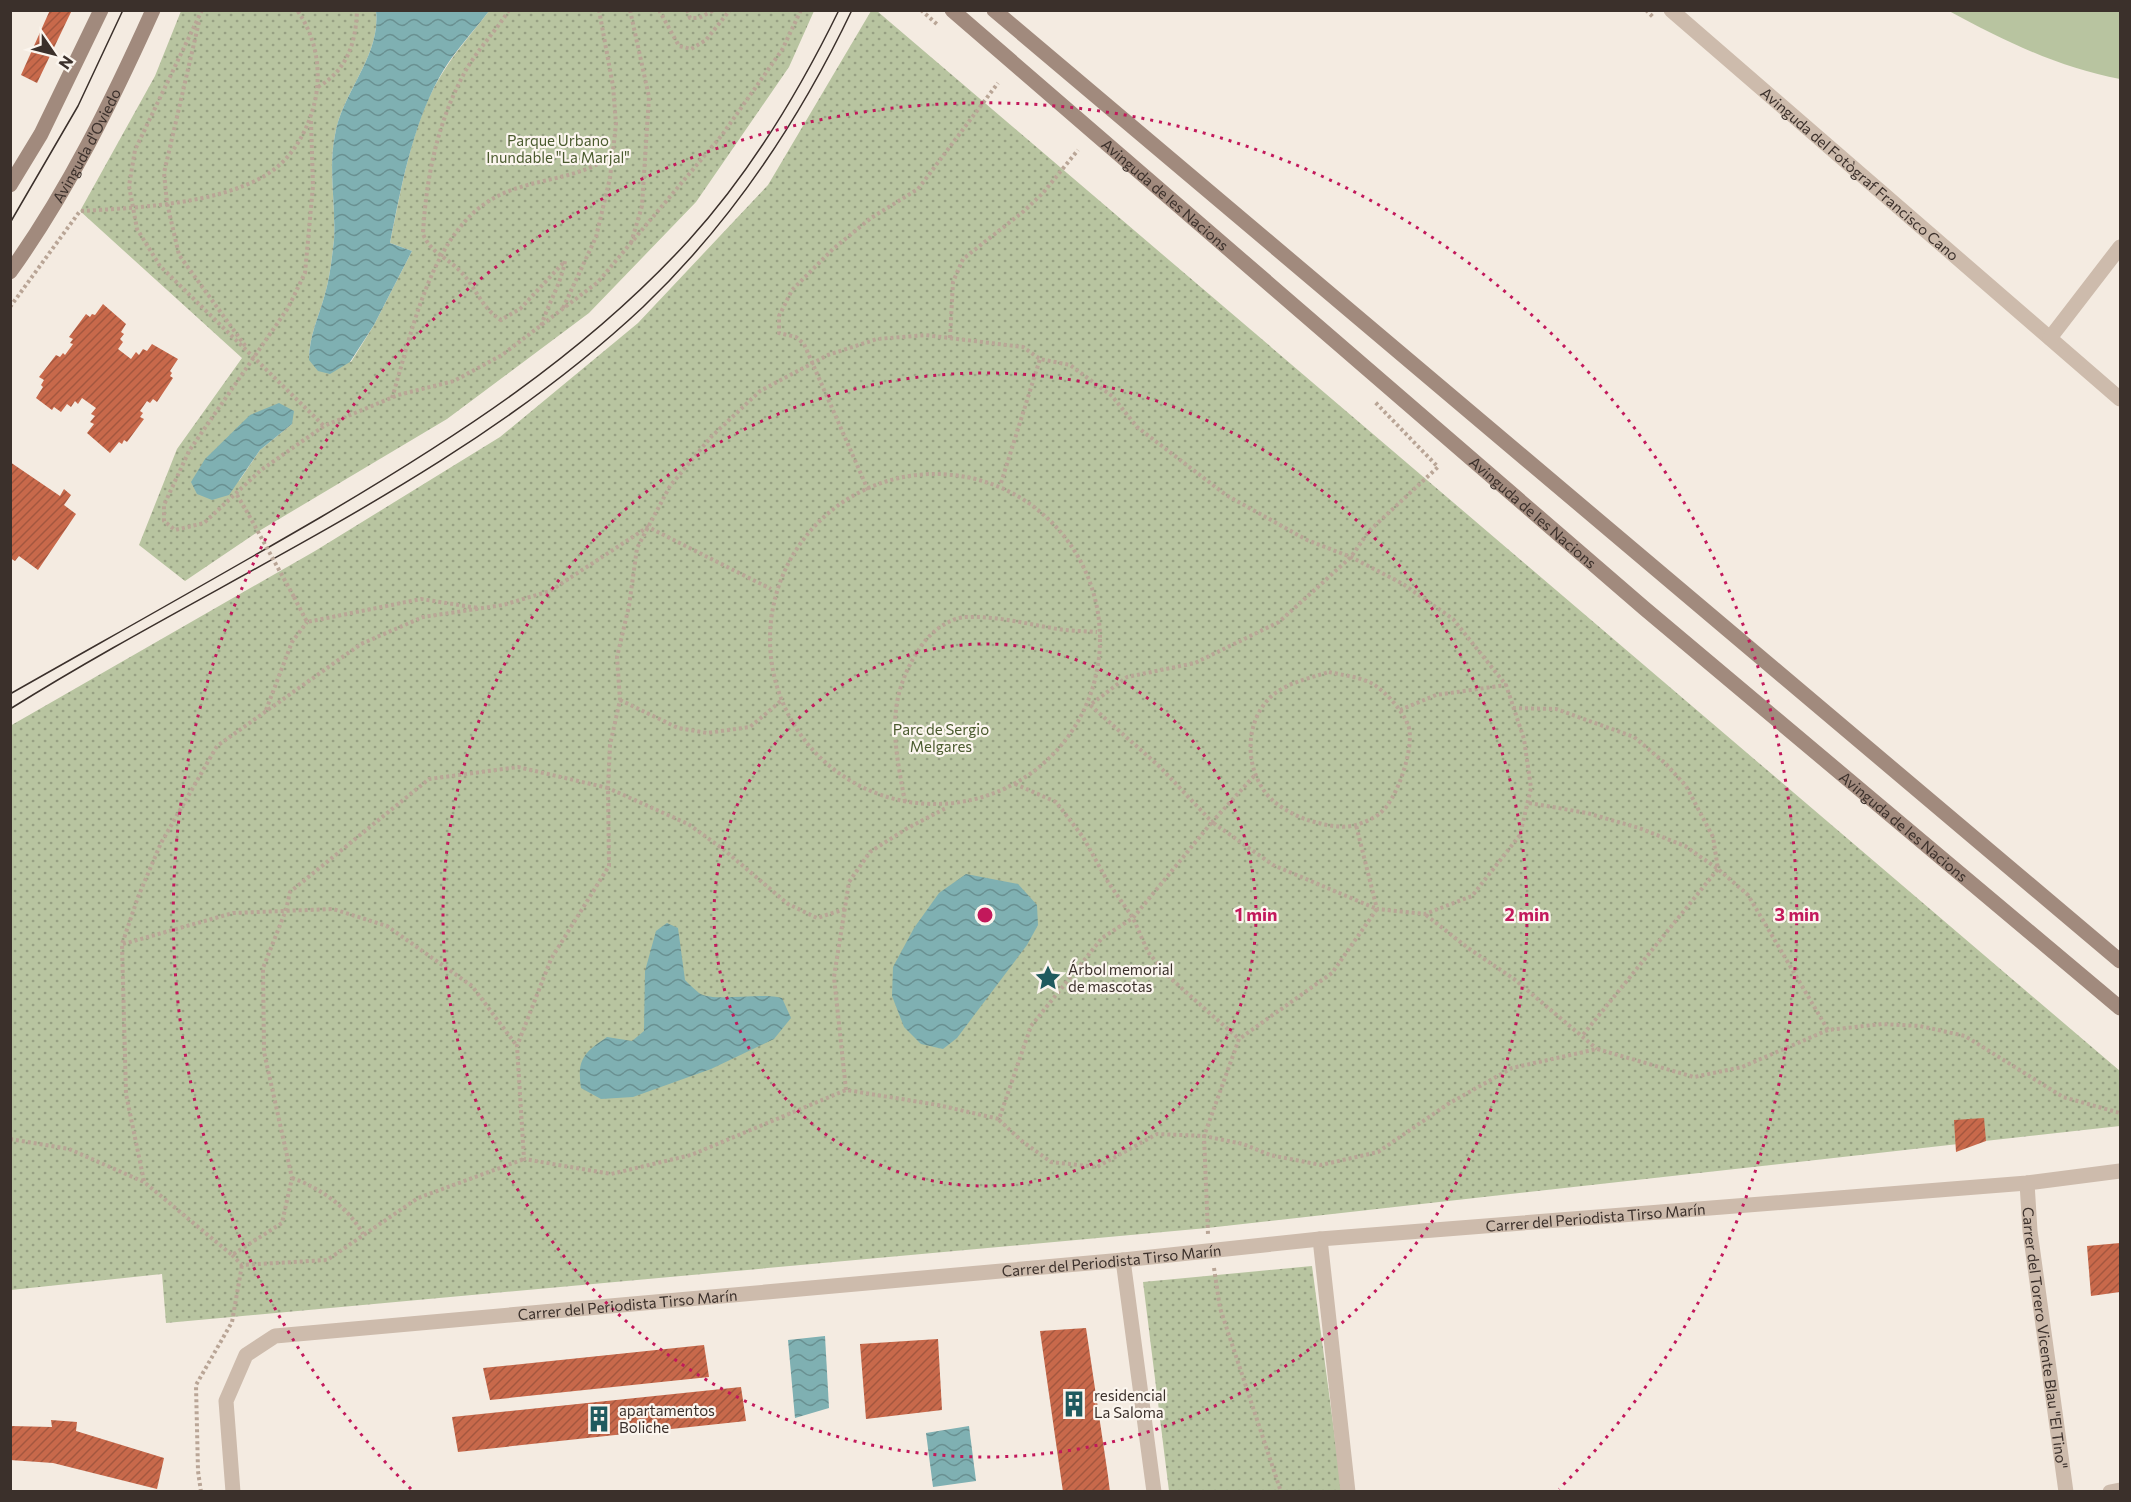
<svg xmlns="http://www.w3.org/2000/svg" width="2131" height="1502" font-family="Commissioner,sans-serif">
  <style>
    .grass { fill: #b8c4a0 }
    .park { fill: url(#park-dots); fill-rule: evenodd }
    .water { fill: url(#water-waves) }
    .building { fill: url(#building-hatch) }
    .lines { fill: none; stroke-linecap: round; stroke-linejoin: round }
    .path { stroke: #b9a596; stroke-width: 4; stroke-dasharray: 3 3; stroke-linecap: butt }
    .street { stroke: #cdbbac; stroke-width: 15 }
    .secondary { stroke: #a18a7d; stroke-width: 15 }
    .tram { stroke: #3b302b; stroke-width: 1.5 }
    .path-bridge { stroke: #b9a596; stroke-width: 4; stroke-dasharray: 3 3; stroke-linecap: butt }
    .ring { fill: none; stroke: #c2185b; stroke-width: 3; stroke-dasharray: 3 6 }
    .labels { text-anchor: middle; dominant-baseline: central; stroke-width: 4.5; stroke-linejoin: round; paint-order: stroke }
    .park-label { font-size: 15px; fill: #4a5a2e; stroke: #fbf5ee }
    .street-label { font-size: 15px; fill: #3b302b; stroke: #fbf5ee }
    .poi-label { font-size: 15px; fill: #3b302b; stroke: #fbf5ee; text-anchor: start }
    .centre { fill: #c2185b; stroke: #fbf5ee; stroke-width: 3 }
    .ring-label { font-size: 18px; text-anchor: middle; font-weight: bold; fill: #c2185b; stroke: #fbf5ee; stroke-width: 4.5; stroke-linejoin: round; paint-order: stroke }
  </style>
  <defs>
    <pattern id="park-dots" width="8" height="8" patternUnits="userSpaceOnUse" patternTransform="scale(1.5)"><rect width="8" height="8" fill="#b8c4a0"/><path d="M2 2h.1M6 6h.1" fill="none" stroke="#97a083" stroke-width="1.8" stroke-linecap="round"/></pattern>
    <pattern id="water-waves" width="16" height="10" patternUnits="userSpaceOnUse" patternTransform="scale(1.5)"><rect width="16" height="10" fill="#7fb0b2"/><path d="M0 5q4-4 8 0t8 0" fill="none" stroke="#699091"/></pattern>
    <pattern id="building-hatch" width="6" height="6" patternUnits="userSpaceOnUse" patternTransform="scale(1.5)"><rect width="6" height="6" fill="#c8694b"/><path d="M-1 1l2-2M0 6l6-6M5 7l2-2" fill="none" stroke="#a4573f"/></pattern>
  </defs>
  <rect width="100%" height="100%" fill="#f4ebe1"/>
  <!-- grass -->
  <path class="grass" d="M1949 11H2120V79C2060 68 2002 40 1949 11Z"/>
  <!-- park -->
  <g class="park">
    <path d="M181 11H376C381 56 342 92 335 135 328 169 336 205 334 240 332 257 330 277 325 294 319 316 309 336 309 360L351 362 374 325 412 251 390 243C401 190 412 123 440 77 454 53 473 32 489 11H814L789 67 696 202 589 313 447 419 259 531 185 581 139 545 177 449 242 358 80 211 155 76ZM250 415 292 424 260 450 239 481Z"/>
    <path d="M871 11H877L2120 1071V1126L1207 1228 166 1323 162 1274 11 1290 10 726 315 551 500 437 638 323 768 185Z"/>
    <path d="M1312 1266 1342 1491H1169L1143 1282Z"/>
  </g>
  <!-- water -->
  <g class="water">
    <path d="M376 11H489C473 32 452 54 439 78 412 127 401 188 390 243L412 251 374 325 350 362 330 374 318 371 309 360C309 336 319 316 325 294 330 277 332 257 334 240 336 205 328 169 335 135 342 92 381 56 376 11Z"/>
    <path d="M279 403 294 411 292 424 260 450 229 495 212 500 197 494 191 482 205 459 250 415Z"/>
    <path d="M966 874 1018 884 1037 905 1038 925 1027 945 957 1038 943 1049 921 1044 904 1027 892 996 893 967 914 928 939 893Z"/>
    <path d="M667 923 678 928 685 980C689 984 694 989 699 993 715 1003 759 992 782 998L791 1018 774 1039 711 1069 633 1097 601 1099 581 1088C577 1060 583 1053 607 1037L632 1041 644 1031 645 971 656 931Z"/>
    <path d="M825 1336 829 1408 795 1418 788 1340Z"/>
    <path d="M969 1426 976 1481 933 1487 926 1433Z"/>
  </g>
  <!-- building -->
  <g class="building">
    <path d="M50 10H72L37 83 21 75Z"/>
    <path d="M103 304 126 324 121 332 124 334 120 339 123 342 118 349 131 359 136 352 139 355 143 349 147 351 152 344 178 359 170 371 172 373 170 376 173 378 157 402 153 399 150 403 147 401 140 411 143 413 140 417 144 419 127 442 124 440 122 444 119 442 110 453 87 433 94 424 90 422 95 416 91 414 96 408 82 398 78 404 75 401 71 407 67 404 61 412 54 407 52 410 36 398 43 387 41 385 44 380 39 377 56 355 60 357 63 353 65 355 73 344 70 343 73 339 69 337 86 314 90 317 92 314 95 315Z"/>
    <path d="M10 462 60 496 64 489 71 495 64 505 76 514 38 570 19 556 15 561 10 558Z"/>
    <path d="M1984 1118 1986 1141 1956 1152 1954 1120Z"/>
    <path d="M2120 1243V1292L2091 1296 2087 1246Z"/>
    <path d="M1086 1328 1108 1476 1110 1492H1063L1040 1331Z"/>
    <path d="M938 1339 942 1410 866 1419 860 1344Z"/>
    <path d="M704 1345 709 1377 490 1400 483 1368Z"/>
    <path d="M741 1387 746 1421 458 1452 452 1417Z"/>
    <path d="M51 1420 77 1422 76 1431 164 1458 157 1489 53 1463 10 1460V1426L52 1427Z"/>
  </g>
  <g class="lines">
    <!-- path -->
    <g class="path">
      <path d="M202 10 135 150 129 186 137 229 160 266 324 426"/>
      <path d="M509 10C496 31 478 49 466 70 438 120 426 177 423 234 430 252 446 257 459 270 476 286 480 307 501 320L520 309 565 261C561 284 548 304 541 326"/>
      <path d="M630 10 649 97 642 206 631 243"/>
      <path d="M659 10 679 46 691 49 706 40 730 10"/>
      <path d="M687 10 690 18H699L714 10"/>
      <path d="M921 10 938 25"/>
      <path d="M1646 10 1654 18"/>
      <path d="M199 22 164 173 167 203 179 255 246 347"/>
      <path d="M318 87C347 70 356 43 357 10"/>
      <path d="M311 121 313 186 305 273 288 308 189 451 164 505V521L175 530 204 523 261 470 324 426 398 395 454 381 502 355 598 282 722 135 782 50 801 10"/>
      <path d="M10 307 80 211C136 208 218 204 266 175 294 158 310 127 316 96 321 65 315 36 297 10"/>
      <path d="M563 308 596 237 610 178 616 124 613 86 599 10"/>
      <path d="M950 338 953 282 963 259 1024 211 1043 193 1078 150"/>
      <path d="M392 398C412 333 432 226 500 195 527 182 557 180 584 170 593 167 603 161 612 156"/>
      <circle cx="935" cy="639" r="165"/>
      <path d="M1001 483 1040 359"/>
      <path d="M868 490 804 344 796 337 779 333V316L792 290 833 249 871 218 918 189 998 83"/>
      <path d="M237 495 246 510"/>
      <path d="M294 597 307 622 421 599 478 608"/>
      <path d="M1329 672C1342 675 1361 677 1373 684 1386 692 1403 711 1408 725 1416 744 1397 801 1380 813 1375 818 1363 823 1356 825 1341 829 1325 825 1311 821 1294 816 1272 804 1263 789 1244 761 1246 717 1274 694 1290 682 1310 678 1329 672Z"/>
      <path d="M620 700 678 728 707 733 750 727 782 700"/>
      <path d="M1513 708 1556 709 1634 737 1665 763 1686 786 1713 837 1718 869 1582 1036"/>
      <path d="M266 710 292 642 307 622"/>
      <path d="M1400 710 1436 695 1506 685"/>
      <path d="M1254 776 1212 822 1160 767 1090 705 1127 677 1195 663 1279 622 1351 557 1369 531 1438 467 1375 402"/>
      <path d="M1015 784 1056 802 1083 837 1108 882 1133 918 1148 952 1169 977 1239 1039"/>
      <path d="M905 802C894 742 884 699 922 645 931 632 949 618 966 617 996 616 1023 623 1052 628 1067 631 1082 631 1097 632"/>
      <path d="M1529 803 1587 813 1639 828 1685 846 1718 869 1748 895 1828 1030"/>
      <path d="M845 909 817 918 788 904 723 849 688 824 608 788 610 745 620 700 617 657 629 606 637 548 670 486 711 437 760 391 828 355 877 339 925 335 1023 347 1040 359 1070 365 1112 396 1137 427 1226 495 1307 540 1351 557 1403 584 1453 619 1506 685 1524 739 1531 788 1520 835 1472 896 1425 914 1377 909 1356 825"/>
      <path d="M1426 915 1468 948 1514 979 1597 1049"/>
      <path d="M123 944 233 913 333 909 387 926 472 986 517 1046"/>
      <path d="M846 1090 834 977 849 882 870 852 906 829 946 808"/>
      <path d="M999 1120 1023 1142 1051 1162 1097 1167 1157 1134 1204 1136 1243 1144 1270 1155 1321 1165 1378 1152 1448 1104 1512 1068 1597 1049 1694 1077 1742 1067 1828 1030 1882 1024 1920 1026 1965 1036 2063 1097 2120 1113"/>
      <path d="M10 1139 69 1149 144 1182 232 1255 282 1223 292 1178 264 1052 263 968 286 910 290 892 429 779 518 767 608 788 609 866 551 959 517 1046 524 1159 611 1174 691 1155 846 1090 938 1105 999 1119 1031 1026 1102 938 1133 918 1212 822 1273 865 1377 909 1332 973 1239 1039 1204 1136 1208 1234"/>
      <path d="M292 1178C320 1188 348 1207 363 1234"/>
      <path d="M144 1181 126 1094 122 944 138 897 161 843 217 746 361 644 423 617 503 605 550 591 648 527 771 589"/>
      <path d="M232 1255 242 1265 327 1260 418 1198 524 1159"/>
      <path d="M1214 1268 1220 1308 1281 1492"/>
      <path d="M201 1492 198 1471 196 1385 232 1322 242 1265"/>
    </g>
    <!-- street -->
    <g class="street">
      <path id="s1" d="M1671 10 2120 399"/>
      <path d="M2050 338 2120 247"/>
      <path id="s2" d="M2027 1183 2030 1231 2066 1492"/>
      <path d="M1320 1239 1348 1492"/>
      <path d="M1123 1260 1154 1492"/>
      <path id="s3" d="M233 1492 226 1401 246 1355 275 1336 1123 1260 1320 1239 2027 1183 2120 1171"/>
      <path d="M2110 1492 2120 1490"/>
    </g>
    <!-- secondary -->
    <g class="secondary">
      <path id="s4" d="M952 10 1644 608 2120 1008"/>
      <path d="M994 10 2120 961"/>
      <path d="M10 185 41 134 101 10"/>
      <path id="s5" d="M10 272C68 191 112 101 153 10"/>
    </g>
    <!-- tram -->
    <g class="tram">
      <path d="M10 223 78 106 123 10"/>
      <path d="M10 694C114 635 218 577 321 517 455 438 583 356 689 240 750 173 799 92 839 10"/>
      <path d="M10 709C221 577 460 479 643 307 730 224 800 119 852 10"/>
    </g>
    <!-- path-bridge -->
    <path class="path-bridge" d="M246 510 294 597"/>
  </g>
  <!-- distance rings -->
  <g class="ring">
    <circle cx="985" cy="915" r="271"/>
    <circle cx="985" cy="915" r="542"/>
    <path d="M411 1489A812 812 0 1 1 1559 1489"/>
  </g>
  <!-- icons -->
  <defs>
    <g id="sight-bare" transform="scale(2.07)"><path d="M0-6L1.8-2.2L6-1.7L2.9 1.2L3.7 5.4L0 3.3L-3.7 5.4L-2.9 1.2L-6-1.7L-1.8-2.2Z" fill="#1f5a5e" stroke="#fbf5ee" stroke-width="2.5" paint-order="stroke"/></g>
    <g id="building-bare" transform="scale(2.07)"><path d="M-4-6H4V6H1V3H-1V6H-4ZM-2.5-4.3h1.7v1.8h-1.7ZM.8-4.3h1.7v1.8H.8ZM-2.5-1h1.7V.8h-1.7ZM.8-1h1.7V.8H.8Z" fill="#1f5a5e" stroke="#fbf5ee" stroke-width="2.5" paint-order="stroke"/></g>
  </defs>
  <g fill-rule="evenodd">
    <use href="#sight-bare" x="1048" y="978"/>
    <use href="#building-bare" x="1074" y="1404"/>
    <use href="#building-bare" x="599" y="1419"/>
  </g>
  <g class="labels">
    <!-- park labels -->
    <g class="park-label">
      <text x="558" y="140">Parque Urbano<tspan x="558" dy="17">Inundable "La Marjal"</tspan></text>
      <text x="941" y="729">Parc de Sergio<tspan x="941" dy="17">Melgares</tspan></text>
    </g>
    <!-- street labels -->
    <g class="street-label">
      <text stroke="none"><textPath href="#s5" startOffset="148">Avinguda d'Oviedo</textPath></text>
      <text stroke="none"><textPath href="#s1" startOffset="250">Avinguda del Fotògraf Francisco Cano</textPath></text>
      <text stroke="none"><textPath href="#s4" startOffset="282">Avinguda de les Nacions</textPath></text>
      <text stroke="none"><textPath href="#s4" startOffset="768">Avinguda de les Nacions</textPath></text>
      <text stroke="none"><textPath href="#s4" startOffset="1254">Avinguda de les Nacions</textPath></text>
      <text stroke="none"><textPath href="#s3" startOffset="1502">Carrer del Periodista Tirso Marín</textPath></text>
      <text stroke="none"><textPath href="#s3" startOffset="1016">Carrer del Periodista Tirso Marín</textPath></text>
      <text stroke="none"><textPath href="#s3" startOffset="530">Carrer del Periodista Tirso Marín</textPath></text>
      <text stroke="none"><textPath href="#s2" startOffset="156">Carrer del Torero Vicente Blau "El Tino"</textPath></text>
    </g>
    <!-- poi labels -->
    <g class="poi-label">
      <text x="1068" y="969">Árbol memorial<tspan x="1068" dy="17">de mascotas</tspan></text>
      <text x="1094" y="1395">residencial<tspan x="1094" dy="17">La Saloma</tspan></text>
      <text x="619" y="1410">apartamentos<tspan x="619" dy="17">Boliche</tspan></text>
    </g>
  </g>
  <circle cx="985" cy="915" r="9" class="centre"/>
  <g class="ring-label">
    <text x="1256" y="921">1 min</text>
    <text x="1527" y="921">2 min</text>
    <text x="1797" y="921">3 min</text>
  </g>
  <!-- border -->
  <rect width="2131" height="1502" fill="none" stroke="#3b302b" stroke-width="24"/>
  <!-- north arrow -->
  <g transform="translate(54 54) rotate(125)" stroke="#fbf5ee" stroke-width="4.5" paint-order="stroke">
  <path d="M0-4.5L10 22L0 15L-10 22Z" fill="#3b302b"/>
  <text y="-9" font-size="16" font-weight="bold" text-anchor="middle" fill="#3b302b">N</text>
  </g>
</svg>
